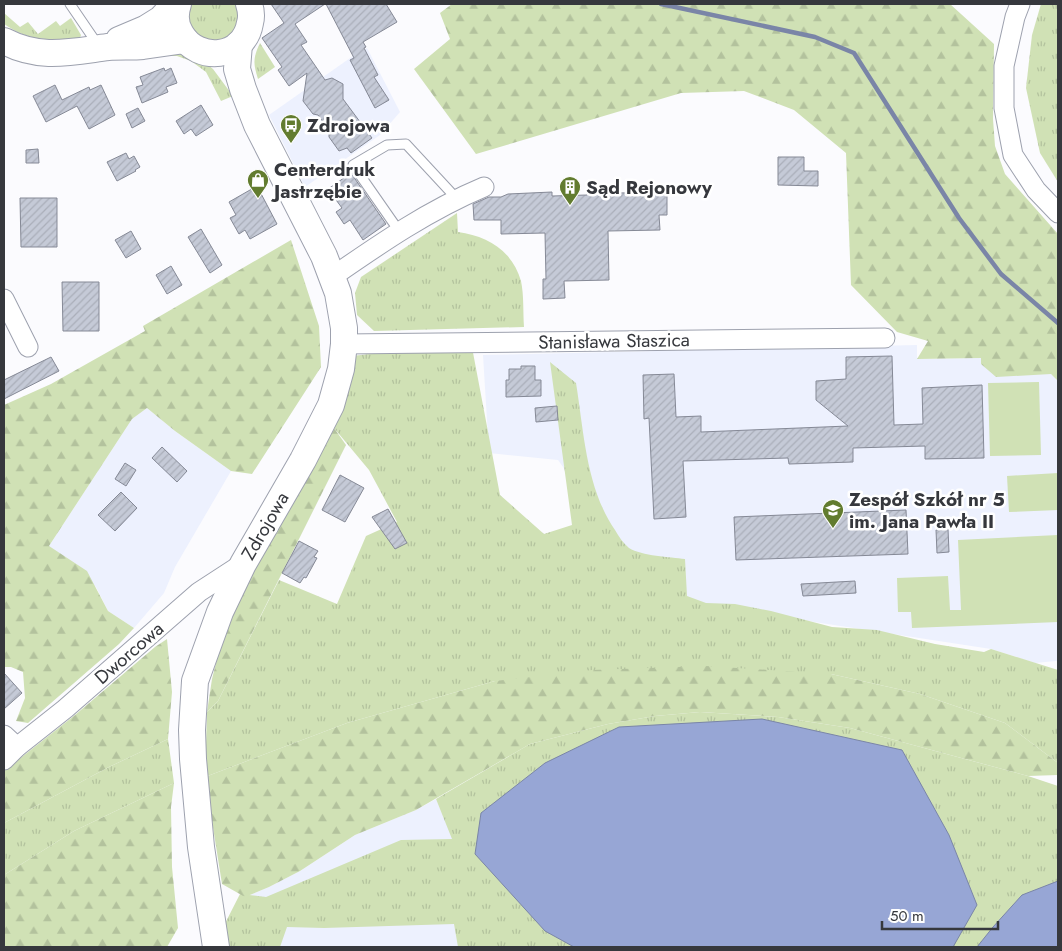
<svg xmlns="http://www.w3.org/2000/svg" width="1062" height="951" font-family="Jost,sans-serif">
  <style>
    .built { fill: #edf1fe }
    .grass { fill: url(#grass-tufts) }
    .forest { fill: url(#forest-firs) }
    .pitch { fill: #d0e1b5 }
    .water { fill: #97a6d5; stroke: #7a85a7 }
    .lines { fill: none; stroke-linecap: round; stroke-linejoin: round }
    .stream { stroke: #7a85a7; stroke-width: 4.5 }
    .building { fill: url(#building-hatch); stroke: #858996 }
    .lane-casing { stroke: #9da1ae; stroke-width: 11 }
    .street-casing { stroke: #9da1ae; stroke-width: 21 }
    .secondary-casing { stroke: #9da1ae; stroke-width: 28 }
    .lane { stroke: #fff; stroke-width: 9 }
    .street { stroke: #fff; stroke-width: 19 }
    .secondary { stroke: #fff; stroke-width: 26 }
    .labels { text-anchor: middle; dominant-baseline: central; stroke-width: 5; stroke-linejoin: round; paint-order: stroke }
    .poi-label { font-size: 19px; font-weight: bold; fill: #36383d; stroke: #fff; text-anchor: start }
    .street-label { font-size: 19px; fill: #36383d; stroke: #fff }
  </style>
  <defs>
    <pattern id="grass-tufts" width="24" height="20" patternUnits="userSpaceOnUse" patternTransform="scale(1.25)"><rect width="24" height="20" fill="#d0e1b5"/><path d="M3 7l-1-3M5 7V3M7 7l1-3M15 17l-1-3M17 17v-4M19 17l1-3" fill="none" stroke="#b3c29d"/></pattern>
    <pattern id="forest-firs" width="22" height="20" patternUnits="userSpaceOnUse" patternTransform="scale(1.25)"><rect width="22" height="20" fill="#d0e1b5"/><path d="M5 1l3.5 6h-7zM16 11l3.5 6h-7z" fill="#b3c29d"/></pattern>
    <pattern id="building-hatch" width="6" height="6" patternUnits="userSpaceOnUse" patternTransform="scale(1.25)"><rect width="6" height="6" fill="#c5cad7"/><path d="M-1 1l2-2M0 6l6-6M5 7l2-2" fill="none" stroke="#aaaeb9"/></pattern>
  </defs>
  <rect width="100%" height="100%" fill="#fbfbfe"/>
  <!-- built -->
  <g class="built">
    <path d="M367 48 400 112 380 135 305 187 269 115 353 56Z"/>
    <path d="M917 345V359L981 358 1051 374 1058 381V660L1056 661 1035 663 991 649 657 598 558 460 489 453 483 355Z"/>
    <path d="M147 408 175 431 231 471 175 567 164 593 134 628 108 611 96 587 49 546 132 419Z"/>
    <path d="M436 799 499 947H267L245 897 269 887 300 871 355 835 416 810Z"/>
  </g>
  <!-- grass -->
  <g class="grass">
    <path d="M190 4H237L239 20 231 35 216 42 199 39 188 25Z"/>
    <path d="M1041 4H1058V182L1040 153 1026 88 1032 35Z"/>
    <path d="M4 13 20 27 28 22 38 34 56 21 60 26 71 18 81 35 80 38C51 41 28 41 4 24Z"/>
    <path d="M260 43 275 67 258 79C253 63 253 58 260 43Z"/>
    <path d="M164 49 201 59 213 69 233 96 221 101 206 72 191 61 177 56H131Z"/>
    <path d="M457 213 458 232C487 236 512 250 521 281 524 295 523 312 524 327L374 331 357 315 355 293 361 277Z"/>
    <path d="M471 342 500 495 544 534 572 525 550 362 576 383C584 432 586 488 615 530 619 537 623 543 629 548 642 556 670 557 685 559L687 596 706 603 735 604 771 611 832 627 877 630 935 644 984 652 991 649 1058 670V763L1005 723 920 694 831 674 495 681 347 723 205 777 207 712 218 701 279 580 337 604 366 536 397 522 369 470 334 428 352 356Z"/>
    <path d="M700 712 778 717 850 728 1028 776 1058 786V947H458L454 924 324 928 287 927 280 947H213L240 894 266 897 401 840 452 839 436 799 530 744 608 724 655 716Z"/>
    <path d="M168 739 174 783 74 831 4 875V823L109 767Z"/>
  </g>
  <!-- forest -->
  <g class="forest">
    <path d="M452 4H950L994 44 993 119 995 146 1005 174 1058 234V381L1051 374 996 377 981 364V358L917 359 928 341 897 332 851 285 846 153 794 110 744 91 681 93 476 154 414 69 450 39 440 13Z"/>
    <path d="M291 240 319 326 321 367 252 474 231 471 175 431 147 408 132 419 49 546 87 571 108 611 134 628 119 644 28 723 16 721 25 698 23 672 11 667H4V405L51 384 145 331 143 326Z"/>
    <path d="M334 428 346 445 218 701 207 712 212 679 226 623 251 565Z"/>
    <path d="M167 639 172 692 168 739 109 767 4 823V771L75 715 155 647Z"/>
    <path d="M706 666 831 674 920 694 1005 723 1058 763V775L1028 776 850 728 778 717 700 712 655 716 608 724 530 744 416 810 355 835 300 871 269 887 245 897 222 884 205 777 347 723 495 681 592 670Z"/>
    <path d="M174 783 171 807 172 867 178 928 167 947H4V875L74 831Z"/>
  </g>
  <!-- pitch -->
  <g class="pitch">
    <path d="M1039 382 1041 455 990 456 988 383Z"/>
    <path d="M1058 473V510L1009 512 1007 476Z"/>
    <path d="M1058 535V622L912 628 911 612H898L897 578 948 576 950 610H961L958 540Z"/>
  </g>
  <!-- water -->
  <g class="water">
    <path d="M762 719 902 750 949 835 977 905 953 947H574L545 931 475 854 481 813 545 763 619 727Z"/>
    <path d="M1058 881V947H977L993 927 1022 895Z"/>
  </g>
  <g class="lines">
    <!-- stream -->
    <path class="stream" d="M661 4 815 37 854 53 959 218 1001 274 1058 323"/>
  </g>
  <!-- building -->
  <g class="building">
    <path d="M271 4H325L295 24 307 42 301 45 325 80 332 78 343 84V99L372 138 351 153 347 148 339 151 329 137V130L318 115 313 114 303 101 307 73 289 86 278 70 282 67 262 38 284 23Z"/>
    <path d="M326 4H386L397 22 363 42 366 47 364 48 378 75 374 77 389 100 375 108 350 60 354 58Z"/>
    <path d="M164 68 165 71 171 68 177 83 166 87 168 92 142 103 136 87 143 85 140 77Z"/>
    <path d="M55 85 62 100 89 87 90 90 101 85 115 115 89 129 77 106 46 122 33 96Z"/>
    <path d="M201 105 213 125 196 136 191 129 184 134 176 121Z"/>
    <path d="M138 108 145 121 132 128 126 114Z"/>
    <path d="M38 149 39 163H26V150Z"/>
    <path d="M126 153 129 159 134 156 140 167 135 170 136 171 117 181 107 162Z"/>
    <path d="M778 157H804V171H818V186L778 185Z"/>
    <path d="M351 173 386 224 363 240 350 220 344 224 336 212 342 208 328 189Z"/>
    <path d="M257 186 277 224 250 239 245 230 239 234 230 218 236 215 229 202Z"/>
    <path d="M587 191H619V193L667 192V215H659L660 230 608 231 609 280 564 281 565 298 543 299V279H546L545 233 501 234V220H474L473 204 489 197H501L508 194 552 192V196L587 195Z"/>
    <path d="M20 198H57V247H21Z"/>
    <path d="M201 229 222 265 210 273 188 237Z"/>
    <path d="M131 231 141 249 126 258 115 240Z"/>
    <path d="M171 266 182 285 167 294 156 275Z"/>
    <path d="M62 282H99V331H63Z"/>
    <path d="M892 356 894 425 923 424 922 388 982 385 984 458 925 459V446L853 448V462L789 464 788 458 683 461 686 517 654 519 649 418 644 419 643 375 674 374 676 417 701 416V432L848 426 816 400V381L846 379V357Z"/>
    <path d="M51 357 59 371 4 399V380Z"/>
    <path d="M521 366H535V380H541V396L506 397V380H509V369H521Z"/>
    <path d="M557 406 558 420 536 422 535 408Z"/>
    <path d="M162 447 187 471 177 482 152 458Z"/>
    <path d="M125 463 136 470 126 486 115 479Z"/>
    <path d="M340 475 364 488 345 522 322 510Z"/>
    <path d="M121 492 137 508 115 531 98 515Z"/>
    <path d="M388 509 407 543 395 549 372 517Z"/>
    <path d="M906 510 908 554 736 560 734 517Z"/>
    <path d="M948 529 949 552 937 553 936 530Z"/>
    <path d="M299 541 318 551 314 557 317 558 306 578 304 577 300 583 282 573Z"/>
    <path d="M855 581 856 593 803 596 801 584Z"/>
    <path d="M4 673 22 693 4 709Z"/>
  </g>
  <g class="lines">
    <!-- lane casing -->
    <g class="lane-casing">
      <g id="lane">
        <path d="M70 4 98 45"/>
        <path d="M399 231 353 165 387 145 406 144 457 199"/>
      </g>
    </g>
    <!-- street casing -->
    <g class="street-casing">
      <g id="street">
        <path d="M1020 4 1015 17 1004 66V108L1013 155 1036 190 1058 213"/>
        <path d="M332 277C381 243 429 210 484 187"/>
        <path d="M4 299 28 347"/>
        <path d="M344 344 885 338"/>
        <path d="M4 735 17 747"/>
        <path d="M4 760 17 747 65 709 199 592 242 564"/>
      </g>
    </g>
    <!-- secondary casing -->
    <g class="secondary-casing">
      <g id="secondary">
        <path d="M178 4C175 13 175 25 181 34 198 63 244 59 250 23 252 16 251 10 249 4"/>
        <path d="M119 40 145 29 161 19 175 4"/>
        <path d="M4 41C40 60 70 52 108 47 120 46 132 47 143 46 157 44 171 42 185 40"/>
        <path d="M216 947 201 847 193 759 192 730 195 681 220 612 243 564 303 460 331 405 341 369 344 344V328L338 293 324 256 257 125 243 89 237 69 239 44"/>
      </g>
    </g>
    <!-- lane -->
    <use href="#lane" class="lane"/>
    <!-- street -->
    <use href="#street" class="street"/>
    <!-- secondary -->
    <use href="#secondary" class="secondary"/>
  </g>
  <!-- icons -->
  <defs>
    <g id="bus-pin" transform="scale(1.125)"><path d="M0 17L-7.5 6A9.5 9.5 0 1 1 7.5 6Z" fill="#627c2f" stroke="#fff"/><path d="M-5-6H5V4H4V6H2V4H-2V6H-4V4H-5ZM-3.5-4V0h7V-4ZM-3.5 1.2v1.5H-2V1.2ZM2 1.2v1.5H3.5V1.2Z" fill="#fff"/></g>
    <g id="shop-pin" transform="scale(1.125)"><path d="M0 17L-7.5 6A9.5 9.5 0 1 1 7.5 6Z" fill="#627c2f" stroke="#fff"/><path d="M-5-2.5h2.3a2.7 3.5 0 0 1 5.4 0H5L5.5 6h-11ZM-1.5-2.5h3a1.5 2.3 0 0 0-3 0Z" fill="#fff"/></g>
    <g id="building-pin" transform="scale(1.125)"><path d="M0 17L-7.5 6A9.5 9.5 0 1 1 7.5 6Z" fill="#627c2f" stroke="#fff"/><path d="M-4-6H4V6H1V3H-1V6H-4ZM-2.5-4.3h1.7v1.8h-1.7ZM.8-4.3h1.7v1.8H.8ZM-2.5-1h1.7V.8h-1.7ZM.8-1h1.7V.8H.8Z" fill="#fff"/></g>
    <g id="school-pin" transform="scale(1.125)"><path d="M0 17L-7.5 6A9.5 9.5 0 1 1 7.5 6Z" fill="#627c2f" stroke="#fff"/><path d="M0-5L7-2L0 1L-7-2ZM-4 1L0 2.5L4 1V4Q0 6-4 4Z" fill="#fff"/></g>
  </defs>
  <g fill-rule="evenodd">
    <use href="#bus-pin" x="291" y="125"/>
    <use href="#shop-pin" x="258" y="180"/>
    <use href="#building-pin" x="570" y="187"/>
    <use href="#school-pin" x="833" y="510"/>
  </g>
  <g class="labels">
    <!-- poi labels -->
    <g class="poi-label">
      <text x="307" y="125">Zdrojowa</text>
      <text x="274" y="169">Centerdruk<tspan x="274" dy="22">Jastrzębie</tspan></text>
      <text x="586" y="187">Sąd Rejonowy</text>
      <text x="849" y="499">Zespół Szkół nr 5<tspan x="849" dy="22">im. Jana Pawła II</tspan></text>
    </g>
    <!-- street labels -->
    <g class="street-label">
      <text transform="translate(614 341) rotate(-1)">Stanisława Staszica</text>
      <text transform="translate(265 526) rotate(-60)">Zdrojowa</text>
      <text transform="translate(129 653) rotate(-41)">Dworcowa</text>
    </g>
  </g>
  <!-- border -->
  <rect width="1062" height="951" fill="none" stroke="#36383d" stroke-width="10"/>
  <!-- scale -->
  <path d="M882 921v8h116v-8" fill="none" stroke="#36383d" stroke-width="2.5"/>
  <text x="890" y="921" font-size="15" fill="#36383d" stroke="#ffffff" stroke-width="4" paint-order="stroke">50 m</text>
</svg>
